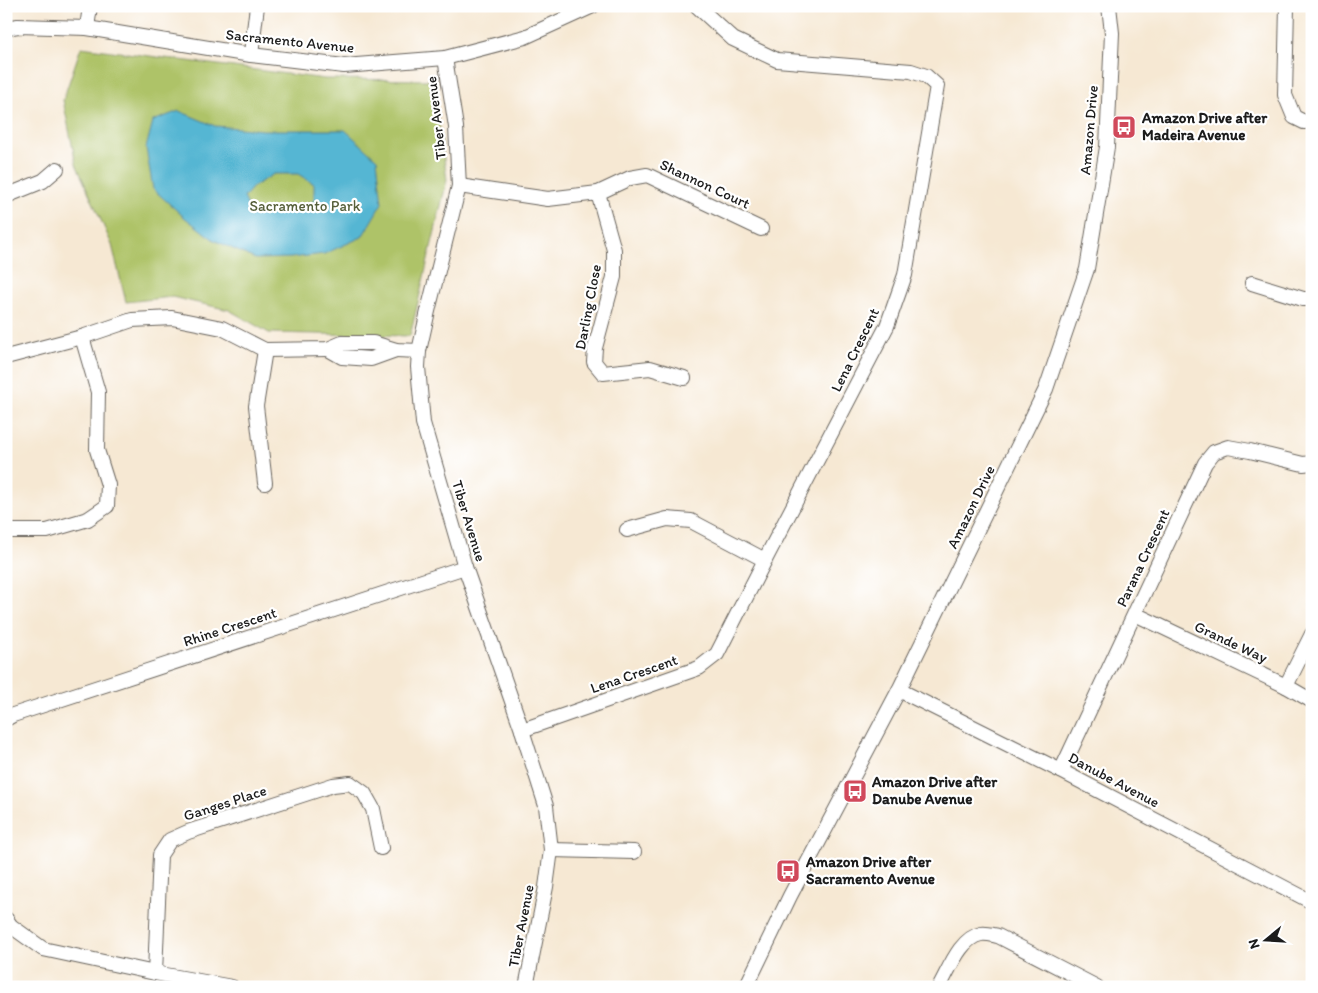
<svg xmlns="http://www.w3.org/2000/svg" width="1318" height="993" font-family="Itim,sans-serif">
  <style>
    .green { fill: #aec367; stroke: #657042 }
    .water { fill: #54b6d3; stroke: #386978; fill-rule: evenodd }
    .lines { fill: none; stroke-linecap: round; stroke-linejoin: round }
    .minor-casing { stroke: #68635c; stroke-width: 16 }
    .minor { stroke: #fff; stroke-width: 14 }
    .labels { text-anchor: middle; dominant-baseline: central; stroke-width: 4.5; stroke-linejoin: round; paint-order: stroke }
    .street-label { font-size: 15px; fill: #1c1c1c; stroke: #fff }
    .poi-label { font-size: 15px; font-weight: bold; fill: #1c1c1c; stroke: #fff; text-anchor: start }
    .park-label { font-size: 15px; fill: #565f3a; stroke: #fff }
  </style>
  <rect width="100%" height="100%" fill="#fff"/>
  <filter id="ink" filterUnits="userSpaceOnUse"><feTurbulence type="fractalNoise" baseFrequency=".02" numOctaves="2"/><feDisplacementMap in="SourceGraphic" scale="10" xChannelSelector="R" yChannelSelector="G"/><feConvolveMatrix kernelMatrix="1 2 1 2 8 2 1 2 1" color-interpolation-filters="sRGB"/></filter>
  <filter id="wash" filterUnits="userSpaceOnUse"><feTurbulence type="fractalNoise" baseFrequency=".0096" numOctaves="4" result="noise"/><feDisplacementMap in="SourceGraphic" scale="20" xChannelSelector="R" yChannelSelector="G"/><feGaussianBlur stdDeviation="1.12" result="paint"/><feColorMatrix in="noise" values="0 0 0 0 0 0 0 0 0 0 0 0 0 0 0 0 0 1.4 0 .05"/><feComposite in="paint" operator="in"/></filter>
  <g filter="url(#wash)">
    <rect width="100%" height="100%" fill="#f6e8d3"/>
    <!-- green -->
    <path class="green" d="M81 47 325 79 433 80 447 180 410 336 269 333 229 310 172 297 126 302 112 245 76 164 63 100Z"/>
    <!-- water -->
    <path class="water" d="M179 111 215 126 263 130H345L377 159 382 203 362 237 324 254 291 258 255 259 214 240 184 217 153 189 146 148 153 121ZM274 174H298L314 184V201L302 205 288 206 266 214 251 213 244 197 254 186Z"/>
  </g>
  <g filter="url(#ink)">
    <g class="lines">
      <!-- minor casing -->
      <g class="minor-casing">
        <g id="minor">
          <path d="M1287 6 1285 95 1294 117 1304 122 1312 121"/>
          <path d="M6 28 18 26 87 28 251 55 344 66 445 58 525 37 593 6"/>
          <path d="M87 28 90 6"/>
          <path d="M251 55 257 6"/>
          <path d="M445 58 456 127 459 186 428 311 419 351 418 367 423 423 465 567 522 730 546 806 551 850 546 887 526 987"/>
          <path d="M459 186 548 199 598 193 630 178 647 175 761 229"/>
          <path d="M598 193 614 250V277L595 348 594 362 603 373 650 368 684 378"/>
          <path d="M6 196 43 181 57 169"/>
          <path d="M1252 283 1303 299H1312"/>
          <path d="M328 349 342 357 371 359 396 350"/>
          <path d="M265 350 256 406 265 483"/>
          <path d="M6 357 82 337 132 320 172 318 222 328 265 350 328 349 342 343H373L396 350 419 351"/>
          <path d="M627 530 667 519 691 521 765 560"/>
          <path d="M12 531H47L88 519 107 506 108 485 97 450 98 392 82 337"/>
          <path d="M1135 614 1286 686 1312 701"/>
          <path d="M1286 686 1312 634"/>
          <path d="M899 690 1061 771 1312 902"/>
          <path d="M6 719 13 715 465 567"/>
          <path d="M522 730 699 668 717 654 765 560 887 326 905 275 937 86 926 76 911 71 777 60 733 39 697 6"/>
          <path d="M1061 771 1205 463 1214 452 1228 447 1250 451 1303 464 1312 463"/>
          <path d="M551 850 634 852"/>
          <path d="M6 919 11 926 43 949 155 973 232 987"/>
          <path d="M155 973 160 855 170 840 188 832 333 785 350 783 364 793 373 809 381 848"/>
          <path d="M746 987 790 896 899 690 1046 389 1087 269 1107 147 1112 33 1109 6"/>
          <path d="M939 987C949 970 960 938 981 934 986 933 993 935 998 936L1097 987"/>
        </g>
      </g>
      <!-- minor -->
      <use href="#minor" class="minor"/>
    </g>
  </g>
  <!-- icons -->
  <defs>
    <g id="bus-square" transform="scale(1.25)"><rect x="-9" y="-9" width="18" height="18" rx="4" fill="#d1495b" stroke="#fff"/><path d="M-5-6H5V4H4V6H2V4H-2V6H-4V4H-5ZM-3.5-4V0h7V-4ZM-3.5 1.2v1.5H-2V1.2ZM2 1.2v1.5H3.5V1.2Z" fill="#fff"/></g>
  </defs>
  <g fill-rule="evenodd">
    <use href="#bus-square" x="1124" y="127"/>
    <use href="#bus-square" x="855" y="791"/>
    <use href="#bus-square" x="788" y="871"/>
  </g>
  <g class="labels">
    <!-- street labels -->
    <g class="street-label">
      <text transform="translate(290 41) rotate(6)">Sacramento Avenue</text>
      <text transform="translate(436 118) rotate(-97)">Tiber Avenue</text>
      <text transform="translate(1089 130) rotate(-85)">Amazon Drive</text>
      <text transform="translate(705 184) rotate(25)">Shannon Court</text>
      <text transform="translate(588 307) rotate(-79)">Darling Close</text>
      <text transform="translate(855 350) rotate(-64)">Lena Crescent</text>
      <text transform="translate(971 507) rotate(-64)">Amazon Drive</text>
      <text transform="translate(469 521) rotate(73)">Tiber Avenue</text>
      <text transform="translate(1143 558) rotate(-65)">Parana Crescent</text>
      <text transform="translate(230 627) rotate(-18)">Rhine Crescent</text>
      <text transform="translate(1231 642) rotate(25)">Grande Way</text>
      <text transform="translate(634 674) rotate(-19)">Lena Crescent</text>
      <text transform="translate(1114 780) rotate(28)">Danube Avenue</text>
      <text transform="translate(225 803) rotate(-18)">Ganges Place</text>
      <text transform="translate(521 926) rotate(-79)">Tiber Avenue</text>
    </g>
    <!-- poi labels -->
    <g class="poi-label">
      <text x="1142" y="118">Amazon Drive after<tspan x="1142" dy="17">Madeira Avenue</tspan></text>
      <text x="872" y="782">Amazon Drive after<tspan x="872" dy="17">Danube Avenue</tspan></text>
      <text x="806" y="862">Amazon Drive after<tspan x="806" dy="17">Sacramento Avenue</tspan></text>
    </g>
    <!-- park labels -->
    <g class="park-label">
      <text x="305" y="206">Sacramento Park</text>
    </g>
  </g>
  <!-- margin -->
  <rect width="1318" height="993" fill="none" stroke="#fff" stroke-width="25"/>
  <!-- north arrow -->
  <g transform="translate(1266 940) rotate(252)" stroke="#ffffff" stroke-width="4" paint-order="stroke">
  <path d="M0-4L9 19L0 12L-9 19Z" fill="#1c1c1c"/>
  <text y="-8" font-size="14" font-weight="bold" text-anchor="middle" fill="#1c1c1c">N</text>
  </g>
</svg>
